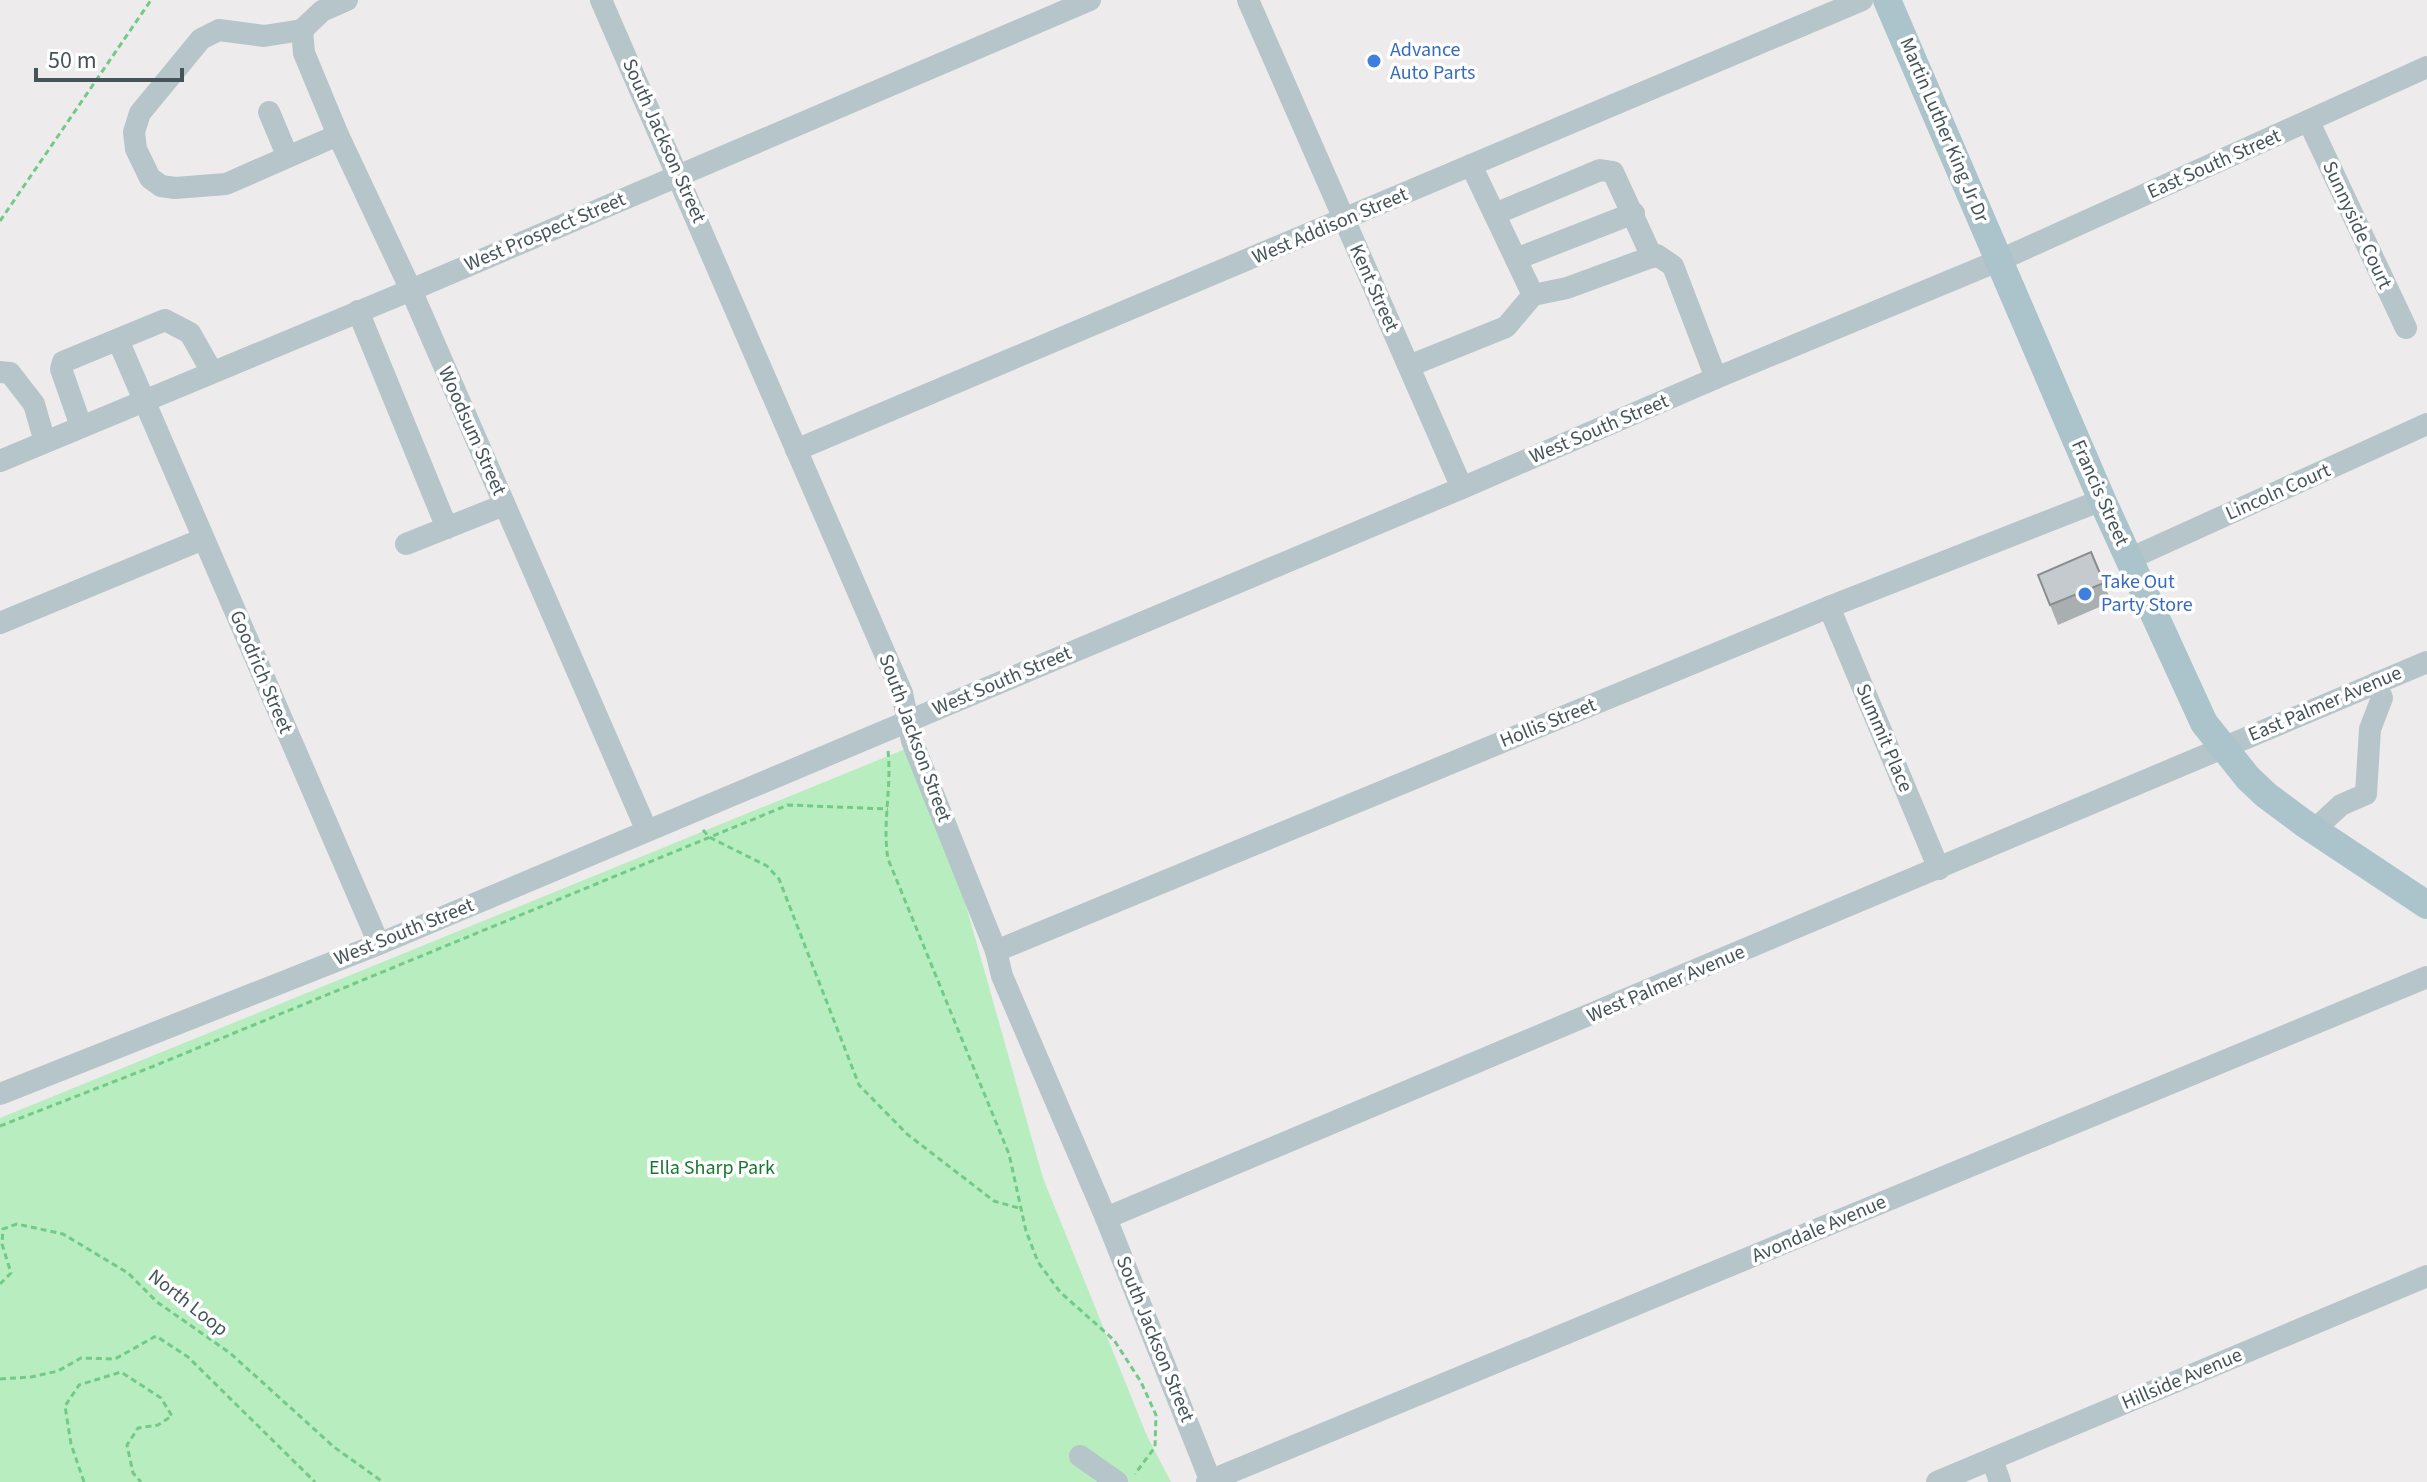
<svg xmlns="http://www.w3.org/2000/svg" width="2427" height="1482" font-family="'Source Sans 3',sans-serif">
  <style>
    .green { fill: #b8edbf }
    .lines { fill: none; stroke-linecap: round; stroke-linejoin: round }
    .path { stroke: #71cb87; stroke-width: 3; stroke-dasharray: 6 4; stroke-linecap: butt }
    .minor { stroke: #b6c5c9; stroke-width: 22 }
    .major { stroke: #abc3cb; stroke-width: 28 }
    .wall { fill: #a9aeb1 }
    .building { fill: #c5cace; stroke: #8a8d90; stroke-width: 2 }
    .shop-dot { fill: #3f7fe0; stroke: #fff; stroke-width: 3 }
    .labels { text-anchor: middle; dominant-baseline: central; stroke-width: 7; stroke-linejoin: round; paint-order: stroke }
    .shop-label { font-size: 20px; fill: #366cbe; stroke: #fff; text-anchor: start }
    .street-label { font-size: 20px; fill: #445459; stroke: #fff }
    .park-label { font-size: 20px; fill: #16782e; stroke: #fff }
  </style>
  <rect width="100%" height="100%" fill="#eeebec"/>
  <!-- green -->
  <path class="green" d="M920 743 1043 1178 1147 1436 1171 1482H0V1118Z"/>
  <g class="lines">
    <!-- path -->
    <g class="path">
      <path d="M0 221 151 0"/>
      <path d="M888 751C892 787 882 823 888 859L1009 1154 1026 1231 1038 1262 1060 1292 1114 1340 1141 1382 1156 1415 1155 1447 1135 1474"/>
      <path d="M703 830 709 837 767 866 779 879 859 1085 907 1134 994 1201 1022 1209"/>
      <path d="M0 1126 154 1066 788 805 888 809"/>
      <path d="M0 1284 11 1273 2 1244 3 1229 17 1224 63 1234 128 1273 157 1302 230 1353 334 1447 383 1482"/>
      <path d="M0 1379 31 1377 58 1371 81 1358 115 1359 156 1336 188 1357 315 1482"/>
      <path d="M84 1482 71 1444 65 1406 79 1385 121 1372 161 1398 172 1416 158 1425 138 1428 127 1445 133 1473 141 1482"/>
    </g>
    <!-- minor -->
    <g class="minor">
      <path d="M601 0 902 693 912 741 996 951 1002 976 1106 1218 1211 1482"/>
      <path d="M1248 0 1462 488"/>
      <path d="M302 30 304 53 338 135 411 290 647 831"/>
      <path d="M302 30 264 36 219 30 201 39 140 113 134 132 136 149 150 178 161 186 175 188 226 184 338 135"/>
      <path d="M302 30 322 11 347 0"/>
      <path d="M269 112 287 155"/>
      <path d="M2309 122 2406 328"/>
      <path d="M1471 165 1533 295"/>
      <path d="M1495 214 1600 170 1613 172 1652 257"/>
      <path d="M1516 259 1634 213"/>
      <path d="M358 311 447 528"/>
      <path d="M118 340 379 944"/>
      <path d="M1409 366 1506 327 1533 295 1567 288 1657 255 1673 266 1716 378"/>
      <path d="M0 372 10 373 34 404 45 442"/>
      <path d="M81 426 61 369 63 362 165 320 190 333 212 372"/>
      <path d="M796 450 1862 0"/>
      <path d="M0 461 411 290 1090 0"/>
      <path d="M406 544 504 505"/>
      <path d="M2129 559 2427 424"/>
      <path d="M1829 607 1939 869"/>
      <path d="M0 623 203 539"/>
      <path d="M2314 830 2341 805 2366 794 2370 729 2382 698 2376 683"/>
      <path d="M996 951 1829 607 2102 500"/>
      <path d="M0 1094 379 944 1462 488 1716 378 2000 260 2427 67"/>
      <path d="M1106 1218 2427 662"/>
      <path d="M1080 1456 1117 1482"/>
      <path d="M1992 1459 2000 1482"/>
      <path d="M1207 1482 2427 977"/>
      <path d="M1937 1482 2427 1276"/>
    </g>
    <!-- major -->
    <path class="major" d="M1887 0 2102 500 2204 723 2248 778 2266 795 2305 824 2427 905"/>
  </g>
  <!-- wall -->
  <path class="wall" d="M2038 575 2104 583 2111 602 2058 625Z"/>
  <!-- building -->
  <path class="building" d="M2091 552 2104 583 2050 605 2038 575Z"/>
  <!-- markers -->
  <g class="shop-dot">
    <circle cx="1374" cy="61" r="8"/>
    <circle cx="2085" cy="594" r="8"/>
  </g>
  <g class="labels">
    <!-- shop labels -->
    <g class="shop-label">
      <text x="1390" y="50">Advance<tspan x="1390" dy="23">Auto Parts</tspan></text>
      <text x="2101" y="582">Take Out<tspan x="2101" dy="23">Party Store</tspan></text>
    </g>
    <!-- street labels -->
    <g class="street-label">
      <text transform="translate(1944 130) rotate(67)">Martin Luther King Jr Dr</text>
      <text transform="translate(664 141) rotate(66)">South Jackson Street</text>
      <text transform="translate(2214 164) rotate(-24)">East South Street</text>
      <text transform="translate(2357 225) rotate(65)">Sunnyside Court</text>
      <text transform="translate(1330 226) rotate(-23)">West Addison Street</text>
      <text transform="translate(545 232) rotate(-23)">West Prospect Street</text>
      <text transform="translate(1374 288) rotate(66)">Kent Street</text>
      <text transform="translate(1599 429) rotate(-23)">West South Street</text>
      <text transform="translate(472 431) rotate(66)">Woodsum Street</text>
      <text transform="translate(2278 492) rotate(-24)">Lincoln Court</text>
      <text transform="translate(2100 493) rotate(66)">Francis Street</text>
      <text transform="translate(261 672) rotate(67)">Goodrich Street</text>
      <text transform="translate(1002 681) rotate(-23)">West South Street</text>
      <text transform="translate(2325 704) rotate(-23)">East Palmer Avenue</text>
      <text transform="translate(1548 723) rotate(-22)">Hollis Street</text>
      <text transform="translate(915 738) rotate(70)">South Jackson Street</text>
      <text transform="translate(1884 738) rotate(67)">Summit Place</text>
      <text transform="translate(404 932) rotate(-22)">West South Street</text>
      <text transform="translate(1666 984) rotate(-23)">West Palmer Avenue</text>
      <text transform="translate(1819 1229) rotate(-23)">Avondale Avenue</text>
      <text transform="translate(188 1303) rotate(38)">North Loop</text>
      <text transform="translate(1155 1339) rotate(68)">South Jackson Street</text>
      <text transform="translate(2182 1379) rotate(-23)">Hillside Avenue</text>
    </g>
    <!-- park labels -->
    <g class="park-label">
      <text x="712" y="1168">Ella Sharp Park</text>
    </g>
  </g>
  <!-- scale -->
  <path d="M36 68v12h146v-12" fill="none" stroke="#445459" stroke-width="4"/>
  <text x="48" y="68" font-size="24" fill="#445459" stroke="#ffffff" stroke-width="6" paint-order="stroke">50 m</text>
</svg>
